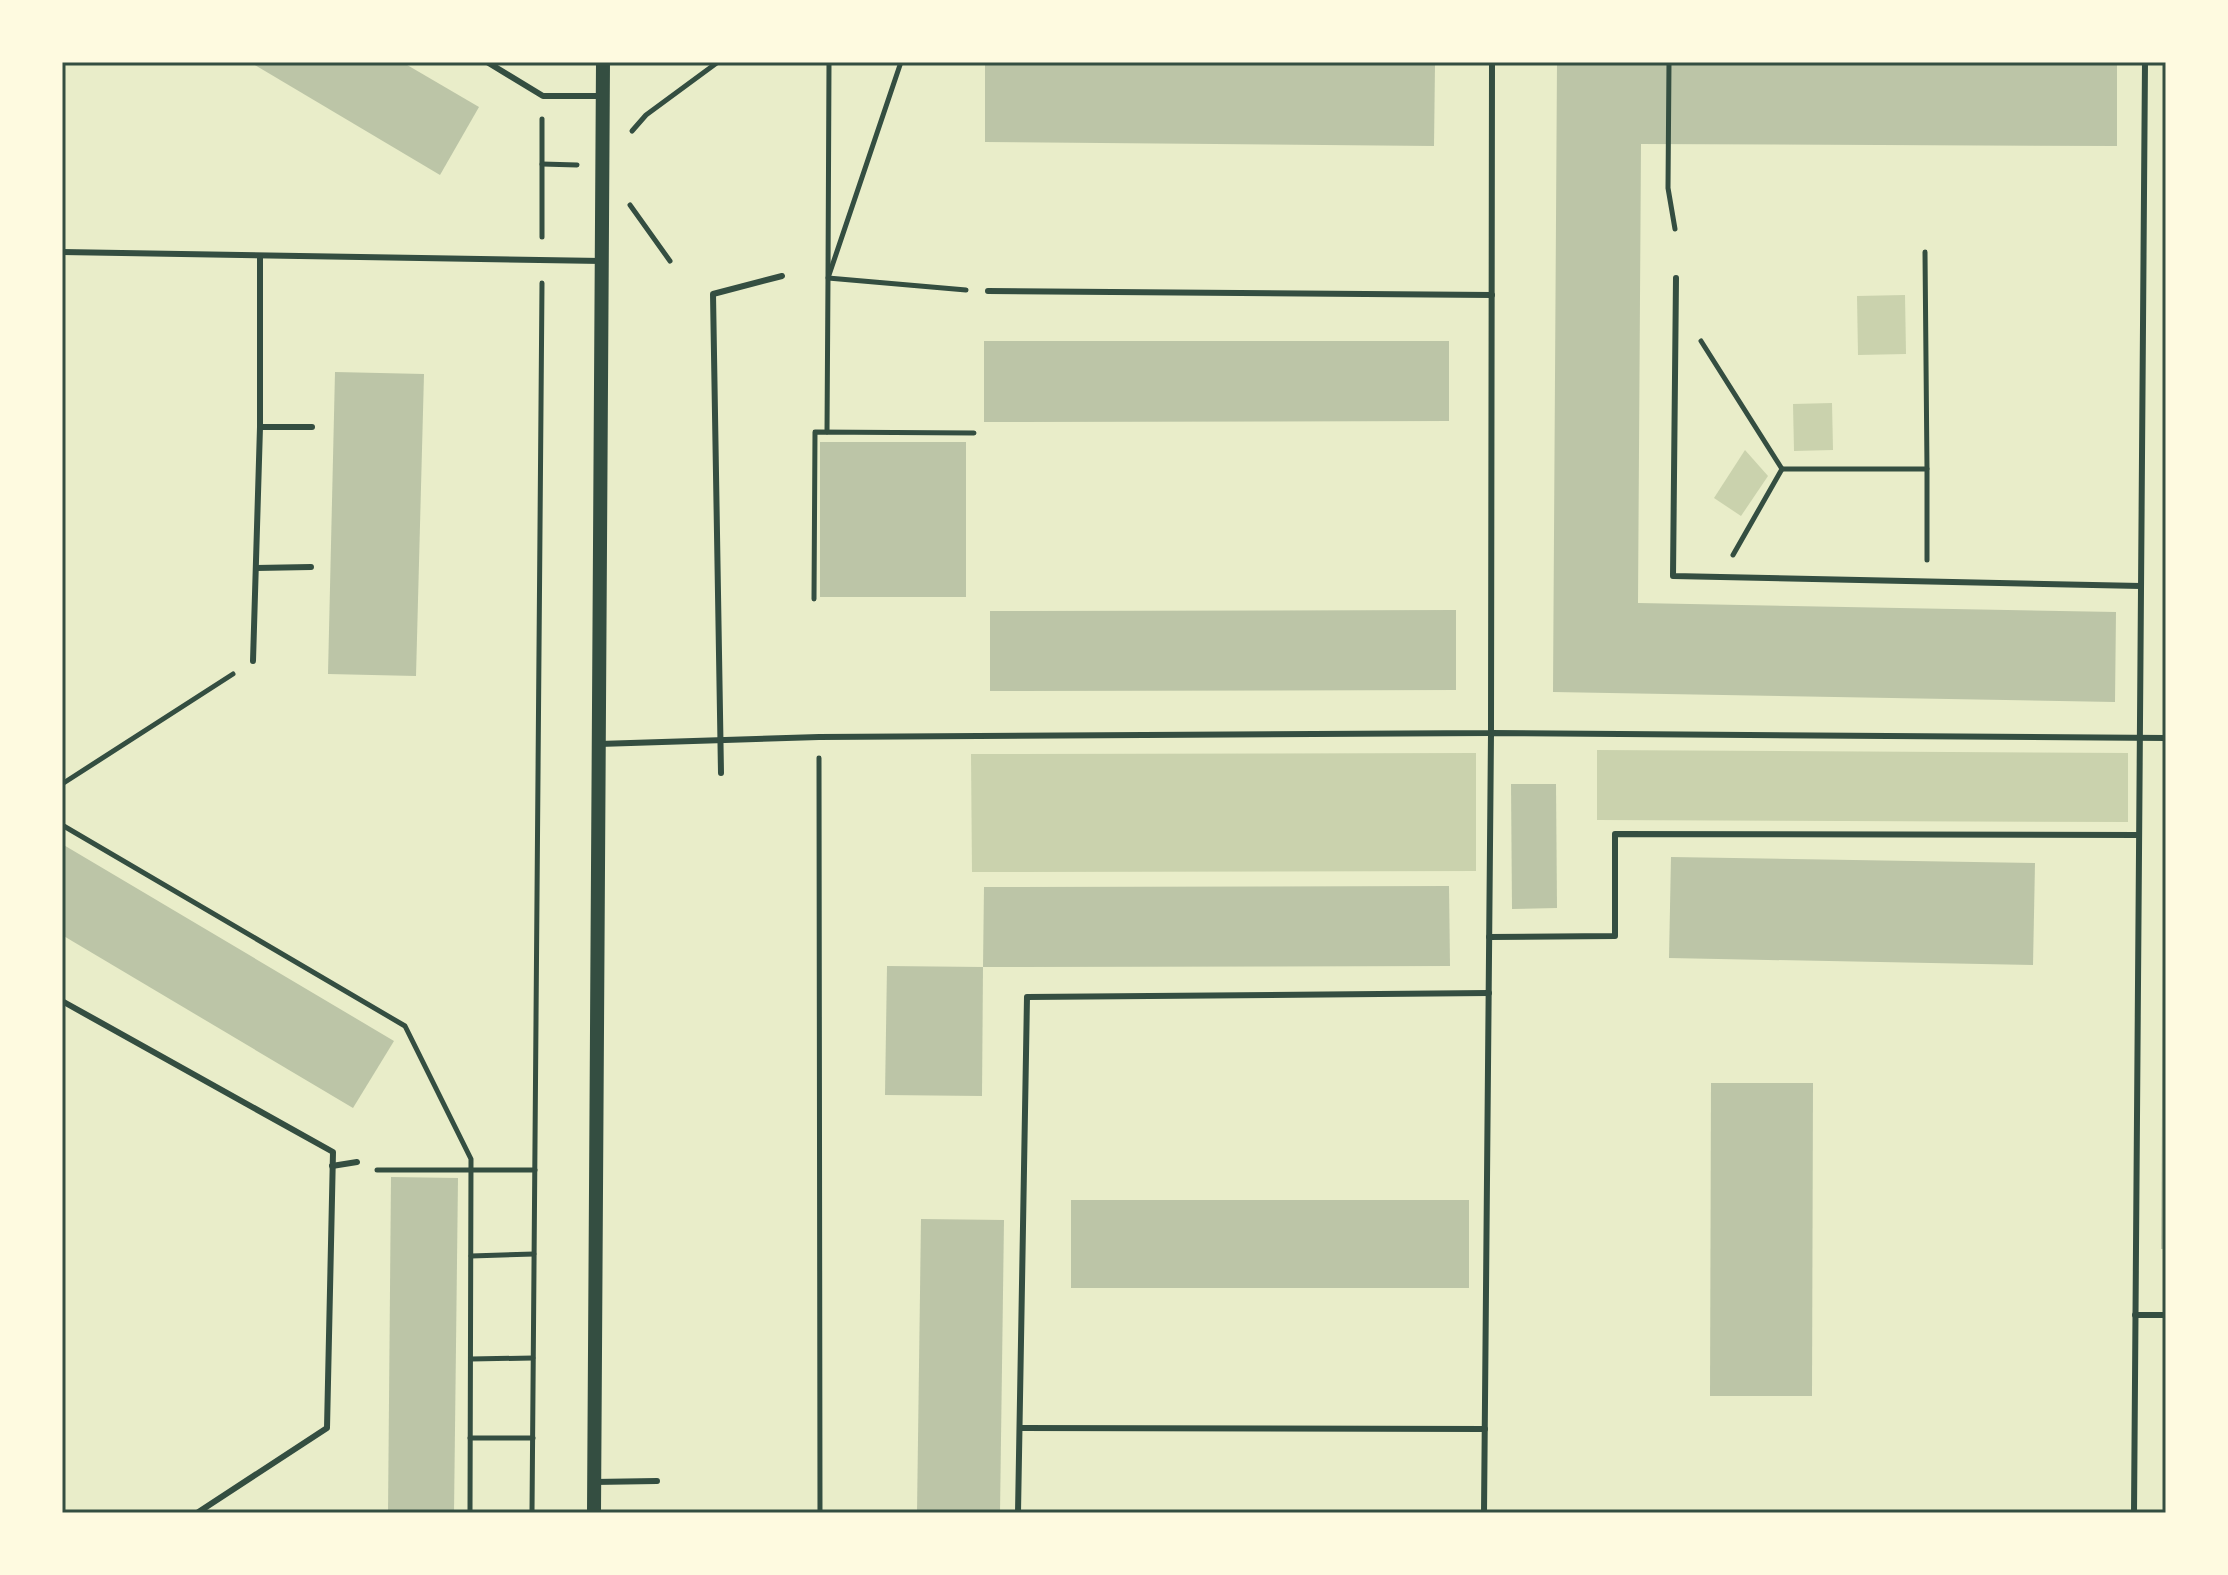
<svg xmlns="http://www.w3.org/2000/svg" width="2228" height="1575" font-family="'Exo 2',sans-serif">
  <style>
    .green { fill: #cad2ad }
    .building { fill: #bcc5a7 }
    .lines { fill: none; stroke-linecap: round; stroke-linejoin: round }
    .path { stroke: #344e41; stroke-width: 5 }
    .service { stroke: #344e41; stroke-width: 6 }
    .tertiary { stroke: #344e41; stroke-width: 14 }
    .neatline { fill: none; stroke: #344e41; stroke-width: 3 }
  </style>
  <rect width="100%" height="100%" fill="#e9edc9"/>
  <!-- green -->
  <g class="green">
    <path d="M1905 295 1906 354 1858 355 1857 296Z"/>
    <path d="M1832 403 1833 450 1794 451 1793 404Z"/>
    <path d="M1745 450 1768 476 1741 516 1714 498Z"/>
    <path d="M1597 750 2128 753V822L1597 820Z"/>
    <path d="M1476 753V871L972 872 971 754Z"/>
  </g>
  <!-- building -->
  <g class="building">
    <path d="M250 62H402L479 107 440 175Z"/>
    <path d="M985 62 1435 65 1434 146 985 142Z"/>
    <path d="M1557 62 2117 65V146L1641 144 1638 603 2116 612 2115 702 1553 692Z"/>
    <path d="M984 341H1449V421L984 422Z"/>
    <path d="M335 372 424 374 416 676 328 674Z"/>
    <rect x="820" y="442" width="146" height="155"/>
    <path d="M1456 610V690L990 691V611Z"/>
    <path d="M1511 784H1556L1557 908 1512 909Z"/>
    <path d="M62 844 394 1041 353 1108 62 935Z"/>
    <path d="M1671 857 2035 863 2033 965 1669 958Z"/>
    <path d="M1449 886 1450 966 983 967 984 887Z"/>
    <path d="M2163 962 2166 963V1249H2161Z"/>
    <path d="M887 966 983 967 982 1096 885 1095Z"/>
    <path d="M1711 1083H1813L1812 1396H1710Z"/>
    <path d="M391 1177 458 1178 454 1513H388Z"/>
    <rect x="1071" y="1200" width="398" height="88"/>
    <path d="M921 1219 1004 1220 1000 1513H917Z"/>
  </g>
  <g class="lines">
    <!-- path -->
    <g class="path">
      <path d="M829 62 828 278 966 290"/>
      <path d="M1669 62 1668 188 1675 229"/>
      <path d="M632 131 646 115 718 62"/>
      <path d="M542 164 577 165"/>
      <path d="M630 205 670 261"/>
      <path d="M542 237V119"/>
      <path d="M1925 252 1927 469"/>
      <path d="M1701 341 1782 469"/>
      <path d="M827 432 828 278 901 62"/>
      <path d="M1782 469H1927V560"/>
      <path d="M1733 555 1782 469"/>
      <path d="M814 599 815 432 974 433"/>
      <path d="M819 758 820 1513"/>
      <path d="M62 784 233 674"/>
      <path d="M62 825 405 1026 471 1159 470 1513"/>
      <path d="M377 1170H535"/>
      <path d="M471 1256 534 1254"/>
      <path d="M471 1359 533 1358"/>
      <path d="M470 1438H533"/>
      <path d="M532 1513 542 283"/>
    </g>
    <!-- service -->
    <g class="service">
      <path d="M487 62 543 96H603"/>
      <path d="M62 252 602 261"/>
      <path d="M1676 278 1673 576 2141 586"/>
      <path d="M988 291 1492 295"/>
      <path d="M260 427H312"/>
      <path d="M256 568 311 567"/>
      <path d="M253 661 260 427V256"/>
      <path d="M599 744 819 737 1491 733 1492 62"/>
      <path d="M721 773 713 294 782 276"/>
      <path d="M1489 937 1615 936V834L2139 835"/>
      <path d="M62 1001 333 1152 327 1428 197 1513"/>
      <path d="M332 1166 357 1162"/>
      <path d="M2135 1315H2166"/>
      <path d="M1020 1428 1485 1429"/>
      <path d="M594 1482 657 1481"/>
      <path d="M1018 1513 1027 997 1489 993"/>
      <path d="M1484 1513 1491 733 2166 738"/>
      <path d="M2134 1513 2145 62"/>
    </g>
    <!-- tertiary -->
    <path class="tertiary" d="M594 1513 603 62"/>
  </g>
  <!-- border -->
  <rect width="2228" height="1575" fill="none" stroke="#fefae0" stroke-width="128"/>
  <rect x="64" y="64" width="2100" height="1447" class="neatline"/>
</svg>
